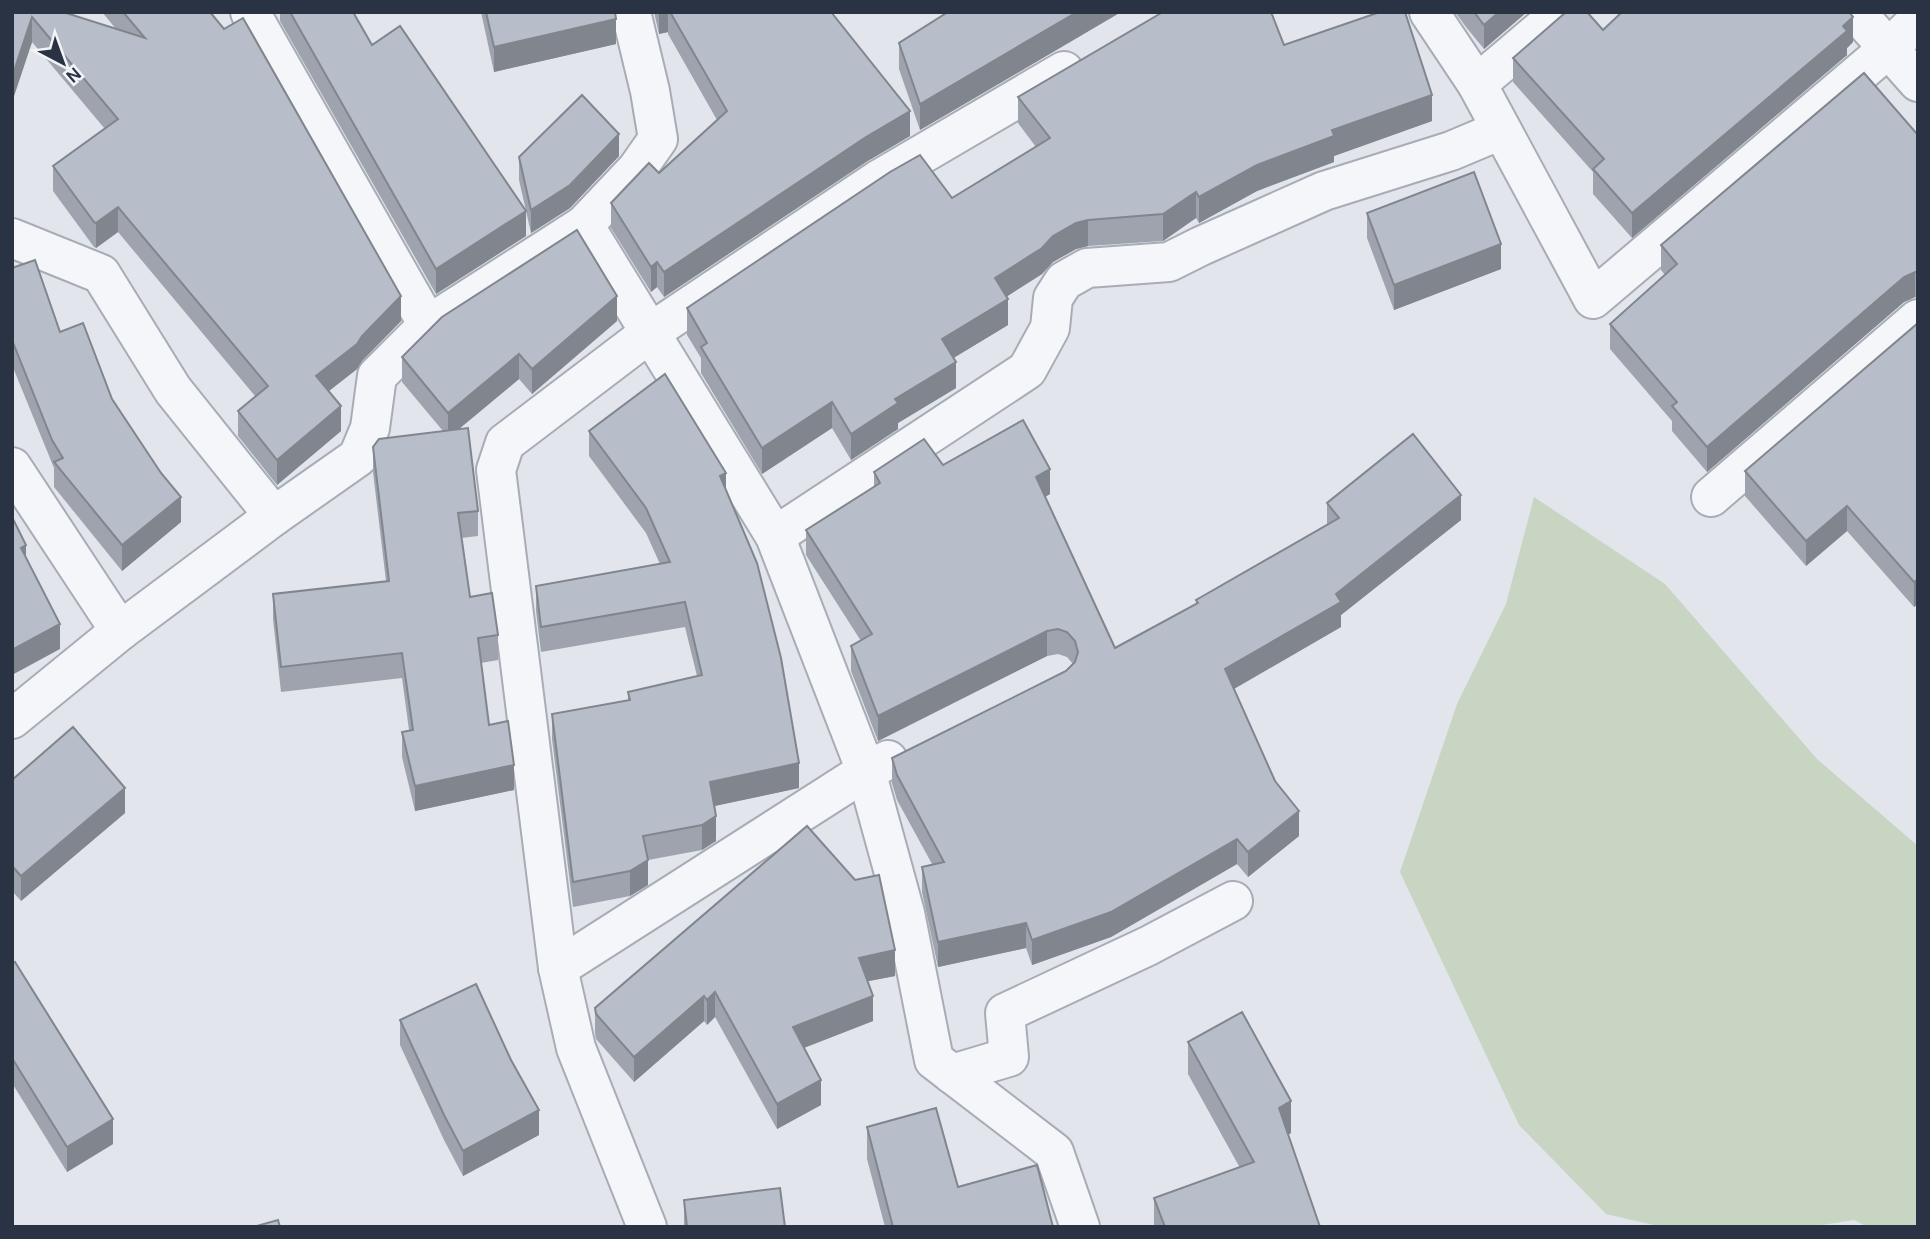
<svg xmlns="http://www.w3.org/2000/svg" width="1930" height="1239" font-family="Karla,sans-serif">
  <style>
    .green { fill: #c7d5c2 }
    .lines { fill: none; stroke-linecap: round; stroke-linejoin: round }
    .minor-casing { stroke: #a7acb6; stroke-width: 42 }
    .minor { stroke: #f5f6f9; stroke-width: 38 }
    .wall { fill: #9ea3ad }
    .shaded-wall { fill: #81858d }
    .building { fill: #b8bec9; stroke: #81858d; stroke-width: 2 }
  </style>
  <rect width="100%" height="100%" fill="#e2e5eb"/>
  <!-- green -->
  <path class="green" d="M1534 497 1665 584 1817 759 1918 846V1227H1868L1854 1220 1809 1227H1662L1606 1214 1519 1125 1400 872 1457 704 1506 604Z"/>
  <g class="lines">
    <!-- minor casing -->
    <g class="minor-casing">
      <g id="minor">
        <path d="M250 12 428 325"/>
        <path d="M1429 12 1477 84 1593 299 1889 48 1918 20"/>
        <path d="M1856 12 1918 82"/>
        <path d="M1477 84 1562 12"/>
        <path d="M584 225 775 536 866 771 905 913 934 1060 1054 1152 1080 1227"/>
        <path d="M12 238 101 274 173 390 274 516"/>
        <path d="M12 467 120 631"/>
        <path d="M1711 497 1918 319"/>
        <path d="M775 536 1027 370 1050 328 1053 298 1064 281 1087 268 1169 262 1201 246 1324 191 1451 151 1501 130"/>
        <path d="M12 719 120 631 274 516 358 457 370 428 377 376 428 325 584 225 637 169 658 139 650 91 631 12"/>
        <path d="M558 968 866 771 888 760"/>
        <path d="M952 1074 1009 1057 1005 1013 1148 946 1233 901"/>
        <path d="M647 1227 576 1048 558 968 496 470 505 443 651 332 878 180 1064 71"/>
      </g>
    </g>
    <!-- minor -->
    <use href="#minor" class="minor"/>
  </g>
  <!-- wall -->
  <g class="wall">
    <path d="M12 12 116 29 102 12H210L401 321 362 361 357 369 329 391 341 431 277 485 238 436V411L255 396 118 232 96 248 94 247 53 191V166L105 129 32 42 12 102Z"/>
    <path d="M280 12H353L372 45 526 236 436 294 280 21Z"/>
    <path d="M481 12H615L616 44 494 72Z"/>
    <path d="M654 12H831L910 136 866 162 664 297 657 287 651 292 611 228V203L659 173 717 120 668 34V32L659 34Z"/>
    <path d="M948 12H1121L920 130 899 69V43Z"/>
    <path d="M1455 12H1527L1484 49 1466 27Z"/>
    <path d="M1603 30 1853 42 1847 48V55L1632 238 1593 194V172L1513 82V58Z"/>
    <path d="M1284 45 1432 121 1334 156V162L1257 191 1199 223 1196 218 1163 241 1088 246 1076 249 1053 262 1042 274 1006 297 1008 325 953 358 956 388 898 423V429L851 460 832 428 762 474 701 373V358L687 335V308L952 198 1036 147 1018 123V97Z"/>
    <path d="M1918 135V298L1915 297 1904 302 1707 472 1672 431V421L1610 349V324L1665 275 1661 270V245Z"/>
    <path d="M619 156 570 208 531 233 519 180V157Z"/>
    <path d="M1367 213 1501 269 1394 310 1367 238Z"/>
    <path d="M12 268 112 399 181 522 122 571 54 487V468L12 365Z"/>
    <path d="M617 321 532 394 519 379 459 429 478 511V536L461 538 470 597 498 635V660L481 663 489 725 514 790 415 811 402 757V732L409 730 402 678 281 692 273 619V594L386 581 373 472V447L443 431 402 382V357Z"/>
    <path d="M1918 323V604L1914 607 1847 531 1806 566 1745 496V471Z"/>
    <path d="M589 431 726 489 799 788 714 806 716 841 702 850 648 860V885L630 896 573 907 552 739V714L628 700V692L697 676 685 627 541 652 536 611V586L660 564 646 533 589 456Z"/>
    <path d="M943 465 1050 494 1045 497 1115 648 1196 604V600L1327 524V503L1461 520 1341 615V627L1234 689 1299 836 1248 877 1237 864 1111 937 1032 965 1026 948 938 967 922 892V867L932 864 897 800 892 783V758L1066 671 1073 664 1067 657 1058 654 1047 656 878 741 851 671V646L861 641 806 555V530L874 487V472Z"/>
    <path d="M12 780 125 813 21 901 12 891Z"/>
    <path d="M807 826 895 976 868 981 873 1021 804 1048 821 1105 777 1129 715 1017 707 1025 704 1021 634 1082 596 1039 595 1033V1008Z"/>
    <path d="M12 964 113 1144 67 1172 12 1083Z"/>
    <path d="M400 1020 539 1135 463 1176 444 1140 400 1045Z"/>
    <path d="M1188 1042 1291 1133 1288 1135 1320 1227H1154V1198L1240 1168 1188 1074Z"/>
    <path d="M867 1127 958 1187 1053 1227H885L867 1159Z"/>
    <path d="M684 1200 785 1227H684Z"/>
  </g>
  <!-- shaded-wall -->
  <g class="shaded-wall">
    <path d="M659 12H668V32L659 34Z"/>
    <path d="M1077 12H1121L920 130V104Z"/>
    <path d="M1499 12H1527L1484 49V25Z"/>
    <path d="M32 17V42L12 102V77Z"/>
    <path d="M1853 17V42L1847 48V55L1632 238V213Z"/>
    <path d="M616 19V44L494 72V47Z"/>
    <path d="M1432 95V121L1334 156V162L1257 191 1199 223V197L1257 165 1332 130Z"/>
    <path d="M910 111V136L866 162 664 297V272L866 137Z"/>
    <path d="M619 134V156L570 208 531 233V210Z"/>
    <path d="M1196 192V218L1163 241V214Z"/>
    <path d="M118 207V232L96 248V223Z"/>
    <path d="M526 211V236L436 294V269Z"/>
    <path d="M1088 220V246L1076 249 1053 262 1042 274 995 304V278L1053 236 1076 223Z"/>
    <path d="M1501 244V269L1394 310V285Z"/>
    <path d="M657 262V287L651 292V267Z"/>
    <path d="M1915 272V297L1904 302 1707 472V447L1904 277Z"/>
    <path d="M401 296V321L362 361 357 369 316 401V376L362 336Z"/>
    <path d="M617 296V321L532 394V369Z"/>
    <path d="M1008 299V325L942 365V339Z"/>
    <path d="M519 354V379L448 438V413Z"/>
    <path d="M956 362V388L898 423V429L851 460V434L895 399Z"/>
    <path d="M832 402V428L762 474V448Z"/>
    <path d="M341 406V431L277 485V460Z"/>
    <path d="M1050 469V494L1036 502V477Z"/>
    <path d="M726 473V498L720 476Z"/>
    <path d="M1461 495V520L1341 615V627L1225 694V669L1336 594Z"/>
    <path d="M181 497V522L122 571V545Z"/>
    <path d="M1847 506V531L1806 566V541Z"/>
    <path d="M26 545V570L21 548Z"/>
    <path d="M1918 579V604L1914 607V582Z"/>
    <path d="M60 624V649L12 675V650Z"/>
    <path d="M1047 631V656L878 741V716Z"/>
    <path d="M799 763V788L710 807V782Z"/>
    <path d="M514 765V790L415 811V786Z"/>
    <path d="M125 788V813L21 901V876Z"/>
    <path d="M1299 811V836L1248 877V852Z"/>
    <path d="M716 816V841L702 850V825Z"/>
    <path d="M1237 839V864L1111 937 1032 965V940Z"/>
    <path d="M648 860V885L630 896V871Z"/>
    <path d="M1026 923V948L938 967V942Z"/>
    <path d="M895 950V976L859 983V958Z"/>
    <path d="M715 992V1017L707 1025V1000Z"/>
    <path d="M704 996V1021L634 1082V1057Z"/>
    <path d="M873 996V1021L793 1052V1027Z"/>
    <path d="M821 1080V1105L777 1129V1104Z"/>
    <path d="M1291 1101V1133L1279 1140V1108Z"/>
    <path d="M539 1110V1135L463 1176V1151Z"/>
    <path d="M113 1119V1144L67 1172V1147Z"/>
  </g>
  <!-- building -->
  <g class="building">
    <path d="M12 12H63L145 38 123 12H210L224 29 243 18 401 296 362 336 357 344 316 376 341 406 277 460 238 411 268 386 118 207 96 223 94 222 53 166 118 119 32 17 12 77Z"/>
    <path d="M290 12H353L372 45 400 26 526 211 436 269Z"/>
    <path d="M486 12H615L616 19 494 47Z"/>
    <path d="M670 12H831L910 111 866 137 664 272 657 262 651 267 611 203 649 163 659 173 727 111Z"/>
    <path d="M948 12H1077L920 104 899 43Z"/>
    <path d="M1163 12H1271L1284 45 1380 12H1405L1432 95 1332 130 1334 136 1257 165 1199 197 1196 192 1163 214 1088 220 1076 223 1053 236 1042 248 995 278 1008 299 942 339 956 362 895 399 898 403 851 434 832 402 762 448 701 347 707 343 687 308 890 172 920 155 952 198 1050 138 1018 97Z"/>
    <path d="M1474 12H1499L1484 25Z"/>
    <path d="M1566 12H1587L1603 30 1622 12H1849L1853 17 1843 26 1847 31 1632 213 1593 169 1604 159 1513 58Z"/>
    <path d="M1864 73 1918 135V273L1915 272 1904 277 1707 447 1672 406 1677 402 1610 324 1677 264 1661 245Z"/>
    <path d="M582 95 619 134 570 185 531 210 519 157Z"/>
    <path d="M1474 172 1501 244 1394 285 1367 213Z"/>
    <path d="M577 230 617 296 532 369 519 354 448 413 402 357 442 317Z"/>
    <path d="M35 260 60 332 83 323 112 399 161 473 181 497 122 545 54 462 63 458 52 440 12 340V268Z"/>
    <path d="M1918 323V579L1914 582 1847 506 1806 541 1745 471Z"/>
    <path d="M665 374 726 473 720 476 757 563 781 658 799 763 710 782 716 816 702 825 643 836 648 860 630 871 573 882 552 714 630 700 628 692 702 675 685 602 541 627 536 586 670 562 646 508 589 431Z"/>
    <path d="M1023 420 1050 469 1036 477 1115 648 1198 603 1196 600 1339 518 1327 503 1413 434 1461 495 1336 594 1341 602 1225 669 1275 781 1299 811 1248 852 1237 839 1111 912 1032 940 1026 923 938 942 922 867 944 862 897 775 892 758 1066 671 1075 662 1078 652 1075 641 1067 632 1058 629 1047 631 878 716 851 646 872 634 806 530 880 483 874 472 924 439 943 465Z"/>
    <path d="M468 428 478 511 458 513 470 597 492 593 498 635 478 638 489 725 508 721 514 765 415 786 402 732 413 730 402 653 281 667 273 594 389 581 373 447 379 439Z"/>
    <path d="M12 517 26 545 21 548 60 624 12 650Z"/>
    <path d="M73 727 125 788 21 876 12 866V780Z"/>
    <path d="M807 826 855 880 879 875 895 950 859 958 873 996 793 1027 821 1080 777 1104 715 992 707 1000 704 996 634 1057 596 1014 595 1008Z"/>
    <path d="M15 962 113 1119 67 1147 12 1058V964Z"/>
    <path d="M476 984 511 1060 539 1110 463 1151 444 1115 400 1020Z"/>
    <path d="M1242 1012 1291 1101 1279 1108 1320 1227H1165L1154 1198 1254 1162 1188 1042Z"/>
    <path d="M936 1108 958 1187 1037 1165 1053 1227H893L867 1127Z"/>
    <path d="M780 1188 785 1227H687L684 1200Z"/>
    <path d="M278 1220 280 1227H253Z"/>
  </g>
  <!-- border -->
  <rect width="1930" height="1239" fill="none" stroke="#293344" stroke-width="28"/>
  <!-- north arrow -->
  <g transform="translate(63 63) rotate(139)" stroke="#f1f4f8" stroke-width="5" paint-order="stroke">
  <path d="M0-5L12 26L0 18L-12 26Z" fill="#293344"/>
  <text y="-10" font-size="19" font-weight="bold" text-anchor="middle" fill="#293344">N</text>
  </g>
</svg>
